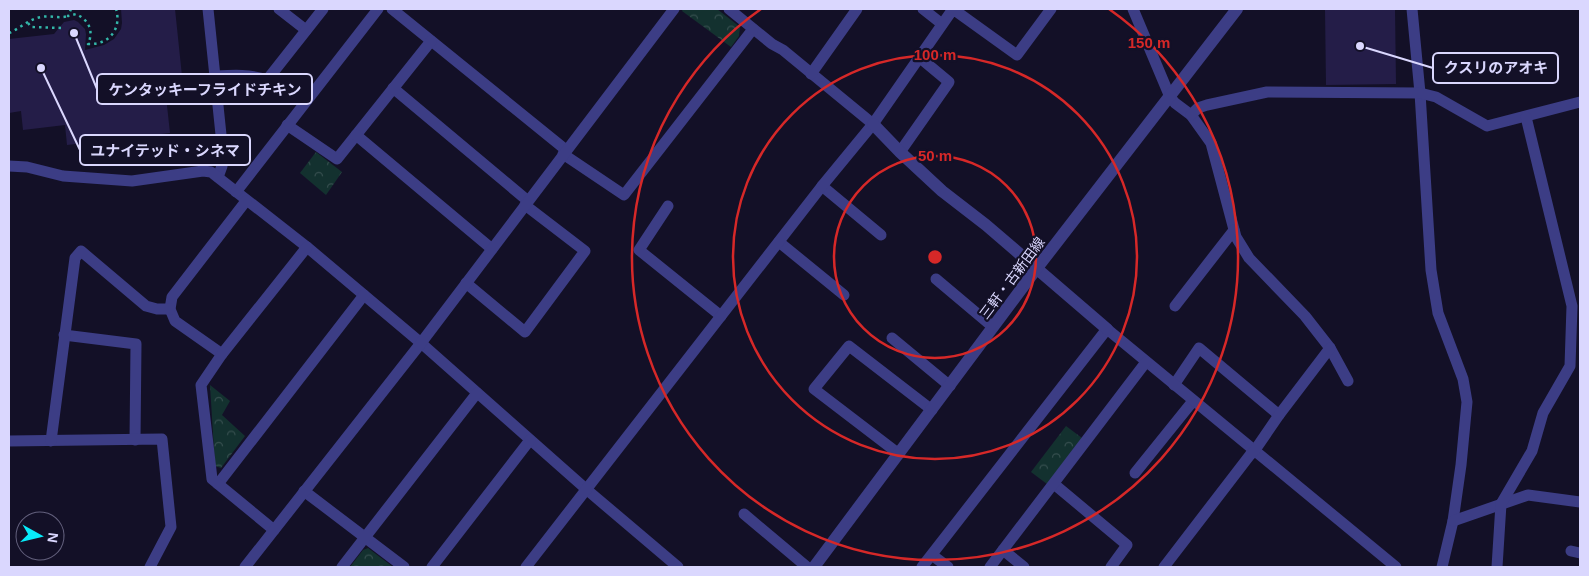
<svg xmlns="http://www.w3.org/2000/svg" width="1589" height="576" font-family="Helvetica,'Noto Sans JP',sans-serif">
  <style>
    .park { fill: url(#park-crowns) }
    .building { fill: #241d48 }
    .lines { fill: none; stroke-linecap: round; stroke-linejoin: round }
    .path { stroke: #33b7a9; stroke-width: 2.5; stroke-dasharray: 2.5 4; stroke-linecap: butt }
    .minor { stroke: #3c3d85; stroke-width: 11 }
    .tertiary { stroke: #3c3d85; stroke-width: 12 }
    .ring { fill: none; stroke: #d62828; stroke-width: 2.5 }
    .labels { text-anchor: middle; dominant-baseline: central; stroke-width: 4.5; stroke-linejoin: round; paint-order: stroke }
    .street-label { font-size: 14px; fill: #dad7fe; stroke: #131027 }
    .centre { fill: #d62828; stroke: #131027; stroke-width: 2.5 }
    .ring-label { font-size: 15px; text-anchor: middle; font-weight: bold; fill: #d62828; stroke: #131027; stroke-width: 4.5; stroke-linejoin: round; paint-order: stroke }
    .leader { fill: none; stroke: #dad7fe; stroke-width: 2 }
    .callout-dot { fill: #dad7fe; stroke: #131027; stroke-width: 2 }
    .callout { fill: #131027; stroke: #dad7fe; stroke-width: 2 }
    .callout-label { font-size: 15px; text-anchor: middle; font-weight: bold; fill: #dad7fe }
  </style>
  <defs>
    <pattern id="park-crowns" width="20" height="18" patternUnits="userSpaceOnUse" patternTransform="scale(1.25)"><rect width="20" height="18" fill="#13312f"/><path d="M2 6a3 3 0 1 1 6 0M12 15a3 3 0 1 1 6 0" fill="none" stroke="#354e4e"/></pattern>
  </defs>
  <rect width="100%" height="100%" fill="#131027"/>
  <!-- park -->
  <g class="park">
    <path d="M683 9H717L740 27 739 36 731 47 682 11Z"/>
    <path d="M316 152 342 172 326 195 300 173Z"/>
    <path d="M210 385 230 401 222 415 245 436 221 468 215 466Z"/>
    <path d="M1066 426 1082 438 1047 484 1031 472Z"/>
    <path d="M368 548 393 567H350L363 550Z"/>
  </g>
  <!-- building -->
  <g class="building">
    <path d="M121 9H175L182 76 164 78 170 133 67 145 65 125 23 130 21 111 9 113V39L54 34 64 22 74 20 78 22 85 29 86 34 85 50 104 45 114 39 121 29 122 23Z"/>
    <path d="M1325 9H1395L1396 84 1326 85Z"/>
  </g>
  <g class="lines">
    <!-- path -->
    <g class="path">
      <path d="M71 9 68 16 76 14C89 20 94 31 88 44 109 45 122 29 116 9"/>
      <path d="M28 23 31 27 63 28"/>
      <path d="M9 33C19 29 29 19 41 17 50 15 59 19 68 16"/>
    </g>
    <!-- minor -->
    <g class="minor">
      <path d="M208 9 223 154 222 166 218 177"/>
      <path d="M279 9 306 30"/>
      <path d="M392 9 566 150"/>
      <path d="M729 9 772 44 783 50 873 124"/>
      <path d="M923 9 942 24"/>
      <path d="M1133 9 1170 97 1175 103 1191 115 1211 143 1236 237 1249 258 1305 316 1330 348 1348 381"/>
      <path d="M1412 9 1420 93 1431 270 1438 313 1463 379 1467 402 1461 465 1453 521 1442 567"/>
      <path d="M811 74 857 9"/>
      <path d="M215 76C234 75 249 74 267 80L323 9"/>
      <path d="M393 88 528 201"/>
      <path d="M1191 115 1198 108 1207 105 1267 92 1420 93 1436 97 1487 126 1580 102"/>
      <path d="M287 125 337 159 431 41"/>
      <path d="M356 135 492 249"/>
      <path d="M900 152 949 82 919 57"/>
      <path d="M563 154 624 195 753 29"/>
      <path d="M9 166 27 167 63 176 132 181 203 171 211 172 307 247 421 343 586 489 678 567"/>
      <path d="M822 186 881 235"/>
      <path d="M236 192 378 9"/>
      <path d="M668 206 639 250 721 316"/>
      <path d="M779 242 844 295"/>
      <path d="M936 279 993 327"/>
      <path d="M466 283 525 332 585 251 525 205"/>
      <path d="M1175 306 1234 230"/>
      <path d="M64 335 136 344 135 440"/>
      <path d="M892 338 950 386"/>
      <path d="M222 354 175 321 170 309 172 297 246 201"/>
      <path d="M1174 385 1199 348 1279 415"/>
      <path d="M9 441 162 439 171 527 150 567"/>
      <path d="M51 441 75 258 81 251 146 306 157 309H170"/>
      <path d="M899 454 814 389 849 346 932 410"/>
      <path d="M1135 473 1193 401"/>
      <path d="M218 484 364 295"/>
      <path d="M1054 484 1127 545 1111 567"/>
      <path d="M304 491 404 567"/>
      <path d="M744 514 807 567"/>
      <path d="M1453 521 1528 495 1580 502"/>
      <path d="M274 530 212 479 201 385 222 354 307 247"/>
      <path d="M1003 550 1024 567"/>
      <path d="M1571 551 1580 553"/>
      <path d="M932 555 948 567"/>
      <path d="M245 567 421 343 674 9"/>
      <path d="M342 567 477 393"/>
      <path d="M432 567 530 440"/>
      <path d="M526 567 822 186 873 124 953 9 1017 55 1051 9"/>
      <path d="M922 567 1107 329 1396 567"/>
      <path d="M990 567 1146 362"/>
      <path d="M1164 567 1250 455 1255 450 1279 415 1330 348"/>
      <path d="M1497 567 1501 504 1532 451 1543 413 1570 366 1572 306 1526 117"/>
    </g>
    <!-- tertiary -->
    <g class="tertiary">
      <path d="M873 124 900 152 942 191 986 225 1107 329"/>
      <path d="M814 567 1037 268 1237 9"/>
    </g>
  </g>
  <!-- distance rings -->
  <g class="ring">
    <circle cx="935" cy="257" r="101"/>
    <circle cx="935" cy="257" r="202"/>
    <path d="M1109 9A303 303 0 1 1 761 9"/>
  </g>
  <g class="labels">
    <!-- street labels -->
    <g class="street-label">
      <text transform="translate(1012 278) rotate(-53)">三軒・古新田線</text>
    </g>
  </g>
  <circle cx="935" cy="257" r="8" class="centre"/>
  <g class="ring-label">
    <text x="1149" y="48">150 m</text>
    <text x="935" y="60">100 m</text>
    <text x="935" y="161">50 m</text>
  </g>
  <!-- callouts -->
  <path class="leader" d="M1360 46L1433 68M74 33L97 89M41 68L80 150"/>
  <g class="callout-dot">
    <circle cx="1360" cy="46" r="5"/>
    <circle cx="74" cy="33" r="5"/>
    <circle cx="41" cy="68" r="5"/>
  </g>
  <g class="callout">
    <rect x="1433" y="53" width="125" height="30" rx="5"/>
    <rect x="97" y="74" width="215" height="30" rx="5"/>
    <rect x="80" y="135" width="170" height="30" rx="5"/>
  </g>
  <g class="callout-label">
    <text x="1496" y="73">クスリのアオキ</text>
    <text x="205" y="95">ケンタッキーフライドチキン</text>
    <text x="165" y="156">ユナイテッド・シネマ</text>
  </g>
  <!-- border -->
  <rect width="1589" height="576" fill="none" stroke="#dad7fe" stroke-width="20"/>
  <!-- north arrow -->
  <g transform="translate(40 536) rotate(98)"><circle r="24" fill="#131027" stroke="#63607d"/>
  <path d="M0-4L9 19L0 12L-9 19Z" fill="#08ebf9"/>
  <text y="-8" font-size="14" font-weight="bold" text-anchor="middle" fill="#dad7fe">N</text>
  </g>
</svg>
